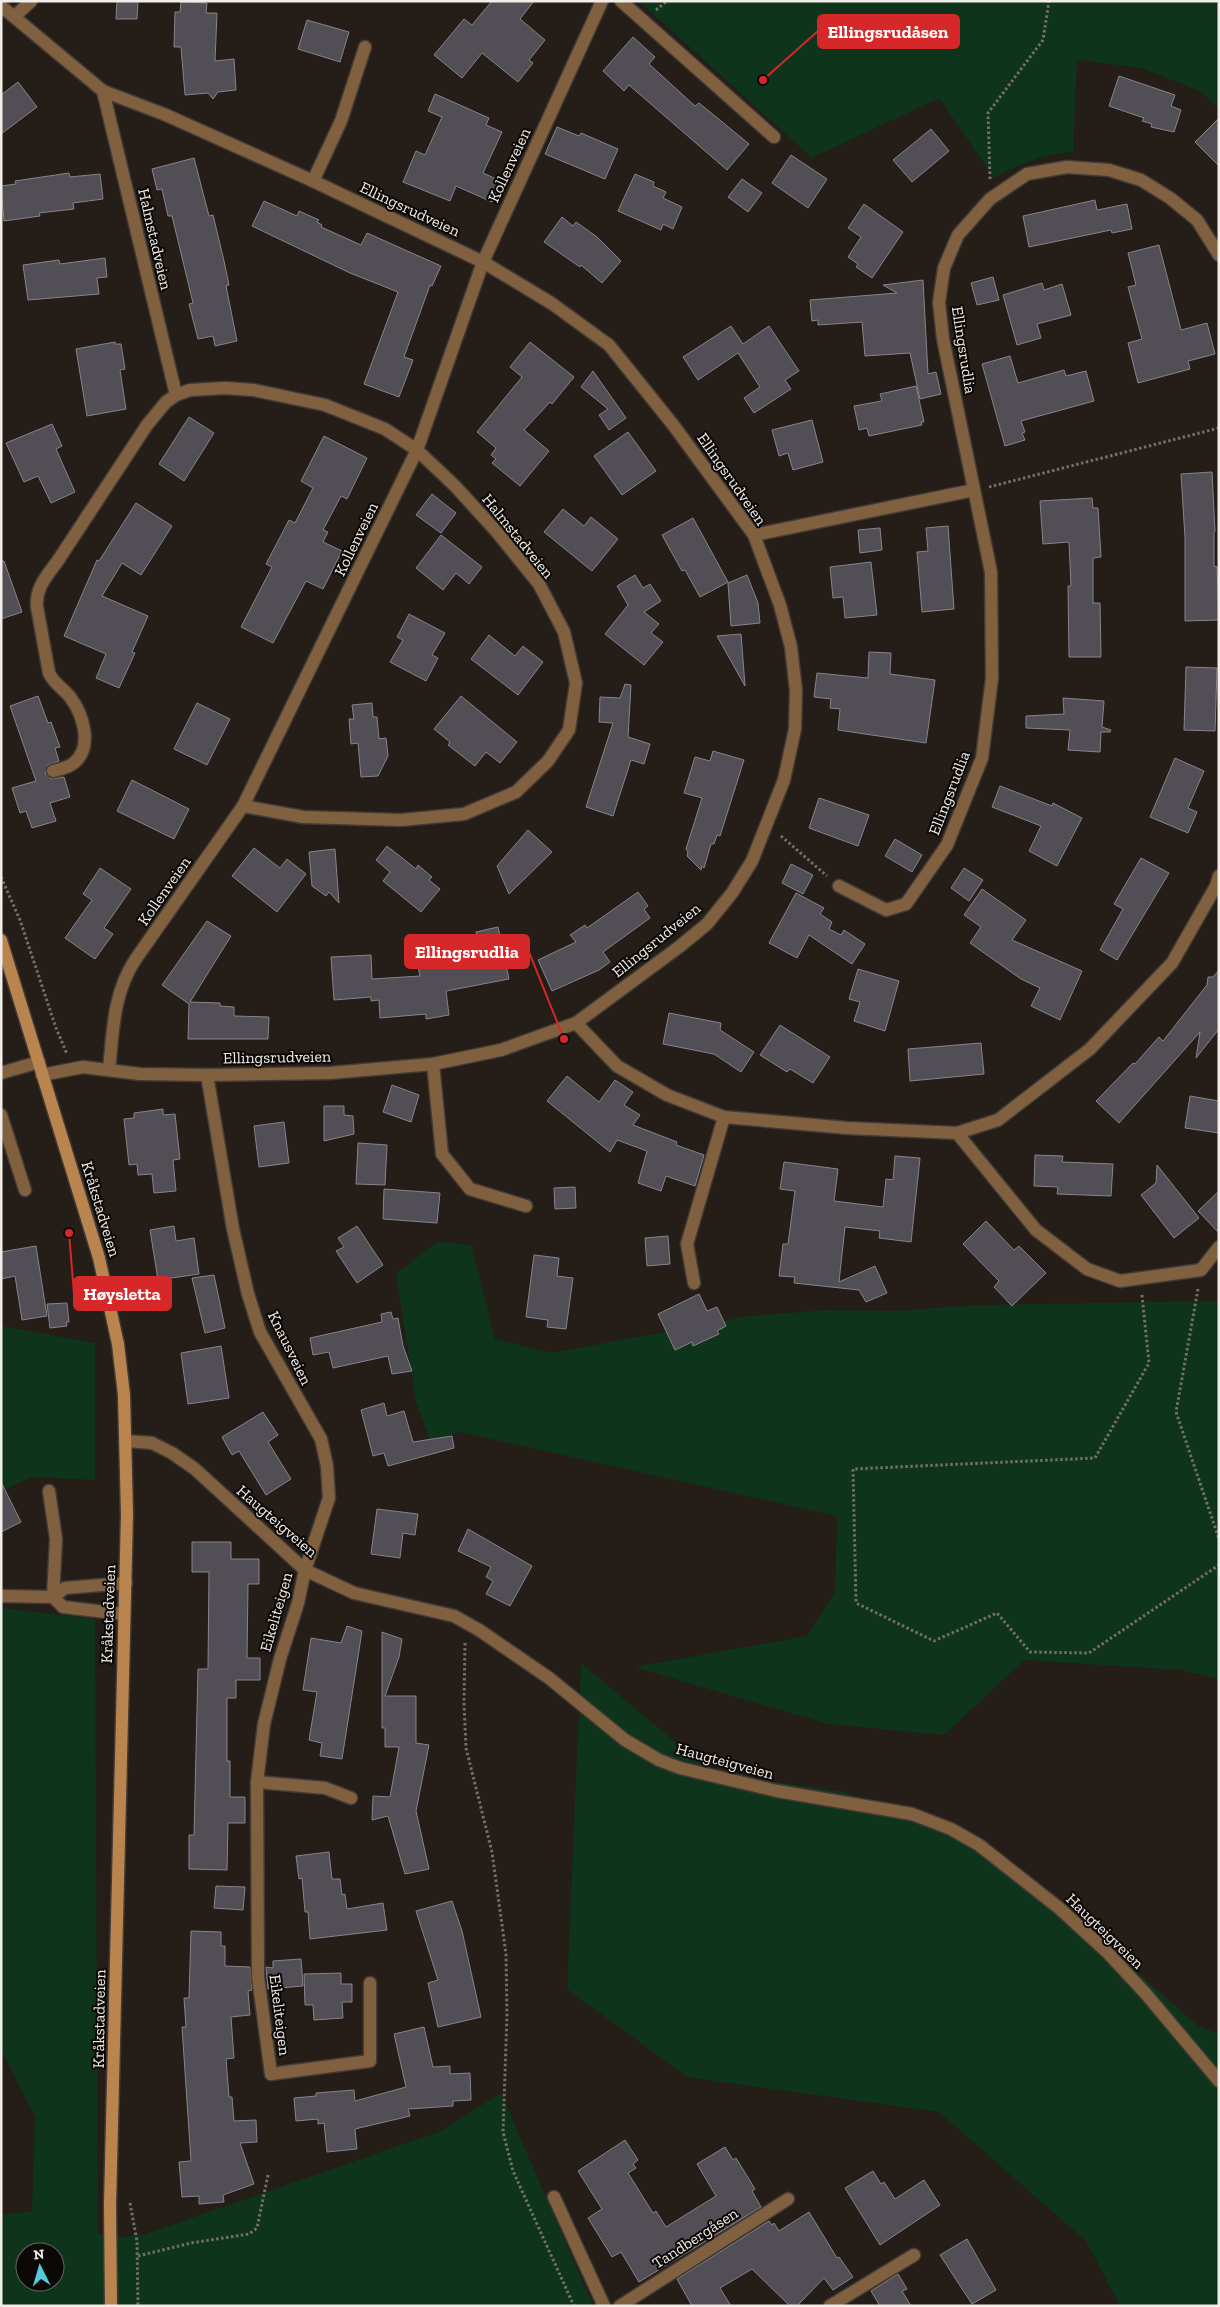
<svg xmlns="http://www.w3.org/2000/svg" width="1220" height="2307" font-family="'Zilla Slab',serif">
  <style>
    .green { fill: #0e341c; fill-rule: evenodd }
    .building { fill: #524e56; stroke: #88838c }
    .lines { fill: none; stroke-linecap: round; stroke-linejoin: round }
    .service-casing { stroke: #413a35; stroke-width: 15 }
    .minor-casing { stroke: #413a35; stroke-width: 15 }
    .secondary-casing { stroke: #413a35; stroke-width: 15 }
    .path { stroke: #756f6a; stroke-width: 3; stroke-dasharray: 2.5 2.5; stroke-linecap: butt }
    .service { stroke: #816040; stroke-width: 12 }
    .minor { stroke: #816040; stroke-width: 12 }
    .secondary { stroke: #ba844f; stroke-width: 12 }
    .labels { text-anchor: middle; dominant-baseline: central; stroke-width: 4; stroke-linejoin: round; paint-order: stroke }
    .street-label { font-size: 16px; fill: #f2ede9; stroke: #0b0806 }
    .leader { fill: none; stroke: #d62828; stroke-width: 2 }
    .callout-dot { fill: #d62828; stroke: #0b0806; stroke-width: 2 }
    .callout { fill: #d62828; stroke: #d62828; stroke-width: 2 }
    .callout-label { font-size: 18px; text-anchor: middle; font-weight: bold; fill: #fff }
  </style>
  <rect width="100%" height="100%" fill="#241d18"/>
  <!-- green -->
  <g class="green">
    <path d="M639 1H1219V109L1200 91 1141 68 1077 60 1073 152C1044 154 1020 164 994 178L939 98 812 158Z"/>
    <path d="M438 1241 472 1246 495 1339 552 1353 749 1316 828 1310 895 1311 977 1305 1219 1301V1679L1180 1670 1024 1660 944 1735 828 1724 634 1667 807 1636 835 1592 837 1516 460 1432 431 1443 416 1402 396 1274Z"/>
    <path d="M1 1326 95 1343V1480L32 1477 1 1491Z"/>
    <path d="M1 1608 95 1619 98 2234 123 2237 146 2234 441 2131 501 2093 593 2306H1V2215L32 2211 35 2117 1 2049ZM25 2252H55V2282H25Z"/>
    <path d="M581 1663 712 1773 845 1792 1019 1867 1198 2026 1219 2034V2306H1120L1086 2241 939 2112 687 2077 567 1989Z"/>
  </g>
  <!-- building -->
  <g class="building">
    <path d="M117 1H138L137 19H116Z"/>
    <path d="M492 1H534L520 19 545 40 529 60 533 63 518 82 482 53 462 78 434 55 464 19 472 25Z"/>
    <path d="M181 2 207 3 206 13H217L215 61 234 59 236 90 218 92 213 99 208 93 185 95 181 47H174L175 12H180Z"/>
    <path d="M307 20 349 32 340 62 298 49Z"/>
    <path d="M633 37 655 57 649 64 695 106 699 103 749 144 727 170 629 85 624 91 603 71Z"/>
    <path d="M1119 76 1175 95 1171 106 1181 110 1174 132 1151 127 1152 124 1142 121 1144 118 1109 106Z"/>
    <path d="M18 82 37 107 1 134V95Z"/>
    <path d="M435 94 489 118 486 125 502 132 483 173 501 181 492 202 456 186 450 201 403 182 416 151 425 155 442 117 428 111Z"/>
    <path d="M1219 118V166L1195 142Z"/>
    <path d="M557 127 579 136 581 133 618 149 605 179 545 154Z"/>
    <path d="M931 129 949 151 912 182 893 160Z"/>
    <path d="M791 155 827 179 808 208 772 183Z"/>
    <path d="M194 158 209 216 213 215 224 261 229 285 226 286 237 341 215 346 213 336 198 339 189 304 193 303 172 216H168L162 189 157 190 152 169Z"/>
    <path d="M69 173 70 177 100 174 103 199 73 203 74 209 39 213 40 216 4 221 1 186 16 184 15 181Z"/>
    <path d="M635 174 654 182 653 186 666 192 663 198 682 207 673 229 663 224 661 230 618 211Z"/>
    <path d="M742 179 762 193 748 212 728 197Z"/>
    <path d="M1095 200 1097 210 1127 204 1132 229 1112 233 1111 230 1029 247 1023 216Z"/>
    <path d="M264 201 297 216 299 211 319 220 317 222 322 225 321 227 361 245 367 233 441 266 432 286 430 285 404 357 413 360 399 397 364 384 398 292 350 273 252 226Z"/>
    <path d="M864 204 903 232 872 278 856 267 858 264 848 257 861 237 848 228Z"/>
    <path d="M562 217 573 226 576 222 597 237 621 261 602 283 581 265 580 267 544 242Z"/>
    <path d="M1159 245 1181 330 1207 323 1215 354 1188 361 1190 369 1138 383 1128 343 1142 339 1128 287 1136 285 1128 253Z"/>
    <path d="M105 258 107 277 97 278 99 294 28 300 23 265 59 260 60 264Z"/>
    <path d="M993 277 999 300 977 305 971 283Z"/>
    <path d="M923 280 928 374 936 372 941 394 920 399 910 353 865 356 862 322 818 325V320L812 321 810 300 897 293 883 285Z"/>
    <path d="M1042 283 1044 290 1062 284 1071 315 1037 324 1041 338 1017 345 1003 295Z"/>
    <path d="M731 326 743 344 769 326 799 371 785 380 791 389 754 413 744 398 760 387 738 353 698 380 683 357Z"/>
    <path d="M115 342V344H121L125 369 120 370 126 409 87 416 76 349Z"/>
    <path d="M530 342 574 377 552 404 550 402 524 430 549 451 520 486 492 463 496 459 491 455 496 448 477 432 522 377 510 367Z"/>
    <path d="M1010 356 1018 383 1064 370 1066 376 1086 371 1094 401 1021 421 1025 432 1022 433 1025 440 1005 446 982 364Z"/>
    <path d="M593 371 626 418 609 430 599 415 608 409 581 387Z"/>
    <path d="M916 386 924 422H921L922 425 869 436 867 428 859 430 854 406 882 401 880 394Z"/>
    <path d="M189 417 214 433 184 481 159 464Z"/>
    <path d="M812 420 823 462 793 470 788 453 779 456 772 430Z"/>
    <path d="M52 424 62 446 56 449 75 492 51 503 38 476 24 482 6 443Z"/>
    <path d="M628 432 656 471 622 495 594 456Z"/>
    <path d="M324 436 367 458 347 499 341 496 323 530 328 532 323 542 342 551 323 589 306 581 273 643 241 627 272 567 266 564 289 520 295 523 313 488 301 481Z"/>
    <path d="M1212 472 1215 531 1214 532V566L1217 567 1219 620 1185 621V538L1181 474Z"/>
    <path d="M432 494 456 513 441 533 416 515Z"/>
    <path d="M1092 498 1093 508H1098L1101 557 1093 558V603H1100L1101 657H1069L1068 586H1071L1069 542 1043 544 1040 501Z"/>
    <path d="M136 503 172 526 141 575 122 563 102 596 148 616 132 652 135 653 119 688 96 678 106 654 64 636 97 560 99 561Z"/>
    <path d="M563 509 584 526 591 517 618 539 592 571 544 532Z"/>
    <path d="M693 518 728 582 700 597 685 570 682 571 662 535Z"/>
    <path d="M948 526 954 609 922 612 917 552 928 551 926 528Z"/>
    <path d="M880 528 882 550 860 553 858 530Z"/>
    <path d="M441 535 482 567 469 584 456 573 443 590 416 568Z"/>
    <path d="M1 561H4L22 612 1 619Z"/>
    <path d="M871 562 877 615 845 618 843 597 833 598 830 567Z"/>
    <path d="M635 575 643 588 650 584 661 601 644 612 659 624 651 633 663 642 644 665 605 634 628 605 617 586Z"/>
    <path d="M747 575 758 603 760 623 731 626 728 583Z"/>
    <path d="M409 614 445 633 432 655 438 658 426 681 390 662 403 640 397 637Z"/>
    <path d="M741 634 745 686 717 636Z"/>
    <path d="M489 635 515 656 523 646 543 662 518 695 471 659Z"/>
    <path d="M869 652 891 653 890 674 935 680 926 743 838 730 840 709 830 708 831 699 814 697 817 673 868 678Z"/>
    <path d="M1186 667 1217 668 1215 731 1184 730Z"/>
    <path d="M625 684 631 685 628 737 650 744 644 764 631 760 613 816 586 807 613 723 599 722 600 697 620 698Z"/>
    <path d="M38 696 48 723 51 722 60 747 55 748 59 761 48 765 45 774 51 779 64 777 70 797 50 803 56 821 32 828 26 811 20 813 12 788 36 781 10 706Z"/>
    <path d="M461 696 517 742 500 763 486 752 475 766 448 745 450 742 434 729Z"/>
    <path d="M1063 698 1104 701 1102 727 1111 730 1110 732H1101L1100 752 1068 750 1070 730 1026 728V716L1064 714Z"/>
    <path d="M197 703 230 719 207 765 174 749Z"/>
    <path d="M372 703 373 717H377L379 739 386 738 388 756 378 776 361 777 358 743 351 744 349 719H354L352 705Z"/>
    <path d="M713 751 744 760 720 836 717 835 714 844H711L704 868 702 866 701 870 687 856 688 852 686 849 702 798 684 793 695 757 710 761Z"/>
    <path d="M1175 758 1204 771 1188 808 1197 812 1188 833 1150 817Z"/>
    <path d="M132 780 189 809 174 839 117 811Z"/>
    <path d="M1000 786 1052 806 1053 803 1082 818 1057 866 1029 851 1041 826 992 807Z"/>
    <path d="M819 798 869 815 858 846 809 828Z"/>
    <path d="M528 830 552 852 509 894 497 866Z"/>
    <path d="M895 839 922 855 912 872 885 856Z"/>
    <path d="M387 846 416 869 418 865 432 877 429 880 440 889 421 912 383 881 390 872 376 860Z"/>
    <path d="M254 848 280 868 287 859 306 874 277 912 232 876Z"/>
    <path d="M335 849 339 903 329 892 326 896 312 886 309 852Z"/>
    <path d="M1141 858 1169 873 1117 960 1100 950 1123 909 1114 904Z"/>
    <path d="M791 864 813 875 803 894 782 883Z"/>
    <path d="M100 868 131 889 104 928 113 934 95 959 65 938 92 900 83 894Z"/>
    <path d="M964 868 983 880 969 901 951 888Z"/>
    <path d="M982 889 1026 920 1012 940 1082 971 1060 1020 1031 1006 1040 988 1021 979 970 943 981 927 964 915Z"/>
    <path d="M638 892 648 906 644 909 650 918 603 952 610 962 599 970 552 991 538 960 576 942 570 935 585 925 587 928Z"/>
    <path d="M796 893 824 908 820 914 832 922 829 929 841 935 844 930 865 944 852 964 809 935 797 958 769 943Z"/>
    <path d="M207 921 231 936 190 1002 220 1003V1006L234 1007V1016L269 1017 268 1039H188L189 1004 162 985Z"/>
    <path d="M498 927 509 979 446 991 449 1015 426 1019V1014L380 1018 379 1000 371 1001V997L334 1000 331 957 371 955 372 979 420 976 417 961 434 958 433 954 479 945 476 932Z"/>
    <path d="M858 969 899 981 885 1031 854 1021 860 1002 849 999Z"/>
    <path d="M1219 970V1029L1196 1058 1200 1032 1119 1123 1096 1101 1133 1063 1135 1064 1159 1037 1163 1041 1207 985 1208 977H1213Z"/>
    <path d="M669 1013 721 1023 720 1030 754 1052 741 1072 714 1054 663 1044Z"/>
    <path d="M780 1025 830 1057 813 1083 790 1069 787 1072 760 1055Z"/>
    <path d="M981 1043 984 1074 910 1081 908 1049Z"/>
    <path d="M567 1076 599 1102 615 1080 633 1092 624 1105 640 1115 633 1125 677 1142 676 1145 704 1155 695 1186 666 1176 661 1191 638 1183 647 1151 617 1140 610 1152 547 1101Z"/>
    <path d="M392 1085 419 1095 411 1122 383 1112Z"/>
    <path d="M1190 1096 1219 1101V1133L1185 1128Z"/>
    <path d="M324 1106H344V1115L353 1116 354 1134 324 1141Z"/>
    <path d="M163 1109V1115L175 1114 180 1159 173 1160 176 1191 154 1193 152 1174 138 1175 137 1164 129 1165 124 1119 134 1118V1113Z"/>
    <path d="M284 1122 289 1163 259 1167 254 1126Z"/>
    <path d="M358 1143 387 1145 385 1185 356 1184Z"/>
    <path d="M1035 1155 1063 1156 1062 1162 1113 1164 1111 1196 1057 1194 1058 1187 1034 1186Z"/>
    <path d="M895 1156 920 1158 911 1242 879 1238 880 1231 845 1227 839 1282 875 1266 887 1293 866 1302 859 1290 794 1283 795 1277 779 1276 783 1244H788L795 1191 780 1189 784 1162 838 1169 834 1201 883 1207 886 1179 893 1180Z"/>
    <path d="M1157 1165 1199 1218 1174 1238 1141 1195 1156 1183Z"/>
    <path d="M575 1187 576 1208 555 1209 554 1188Z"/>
    <path d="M384 1189 440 1193 437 1223 383 1219Z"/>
    <path d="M1219 1191V1233L1198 1211Z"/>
    <path d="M986 1221 1014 1250 1019 1246 1046 1273 1012 1306 994 1287 999 1281 963 1244Z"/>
    <path d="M174 1226 176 1241 194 1238 199 1274 158 1280 150 1230Z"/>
    <path d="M357 1226 383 1265 357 1283 336 1251 344 1247 338 1238Z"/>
    <path d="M668 1236 670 1264 647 1266 645 1238Z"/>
    <path d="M36 1246 47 1316 22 1320 15 1276 1 1279V1252Z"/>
    <path d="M534 1255 559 1258 557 1276 573 1278 566 1329 547 1327 548 1320 526 1317Z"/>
    <path d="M214 1275 225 1328 205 1333 192 1278Z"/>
    <path d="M699 1294 707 1311 717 1307 726 1326 717 1331 719 1334 693 1346 692 1342 675 1350 658 1314Z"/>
    <path d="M67 1303 69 1322H66L67 1326 50 1328 47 1304Z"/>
    <path d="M391 1312 393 1319 398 1318 403 1346 412 1371 392 1374 388 1356 333 1368 329 1352 313 1355 310 1338 382 1322 381 1314Z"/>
    <path d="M221 1346 229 1398 188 1404 181 1353Z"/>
    <path d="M384 1403 387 1416 404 1411 413 1442 452 1436 454 1448 388 1466 384 1453 373 1456 361 1410Z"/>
    <path d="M263 1412 278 1435 268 1442 291 1479 266 1495 239 1451 232 1455 222 1437Z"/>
    <path d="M1 1482 21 1522 1 1532Z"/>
    <path d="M377 1509 418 1514 415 1535 403 1533 400 1558 371 1554Z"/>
    <path d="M468 1529 532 1566 510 1606 486 1594 493 1581 486 1577 491 1567 458 1551Z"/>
    <path d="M192 1542H231V1559H259V1584H248L247 1658H260V1680H236V1698H227V1761H230V1797H245V1823H228L227 1870 189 1869V1835H194L198 1669H208L209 1572H192Z"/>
    <path d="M347 1626 362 1631 342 1759 320 1756 322 1743 309 1740 317 1692 303 1690 311 1638 341 1643Z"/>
    <path d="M382 1632 402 1639 399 1657 385 1696H416V1743L429 1745 416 1811 429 1869 405 1874 388 1816 372 1820 373 1796 390 1797 399 1747H385V1728H382Z"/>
    <path d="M329 1852 332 1879H340L342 1895 345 1894 347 1909 383 1903 387 1930 310 1939 308 1912H305L302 1878 299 1879 296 1856Z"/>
    <path d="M216 1886 245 1887 243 1910 214 1908Z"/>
    <path d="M452 1901 462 1931 481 2017 438 2027 428 1983 438 1980 416 1911Z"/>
    <path d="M191 1931 221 1932V1946H225V1966L250 1967 252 1990 248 1991 250 2015 231 2017 234 2058 226 2059 229 2097H232L234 2121 256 2120 257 2142 240 2143 254 2184 223 2195 224 2202 199 2204V2196L182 2197 179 2162 191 2161 182 2027H186L184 1998H189Z"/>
    <path d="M301 1959 303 1986 268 1989 266 1967 273 1968V1961Z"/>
    <path d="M341 1973V1984H352V2002H342L343 2018 314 2020 313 2005H305L304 1974Z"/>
    <path d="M424 2027 433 2067 450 2066V2074L470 2073 471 2100 453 2101V2106L408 2109 410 2116 355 2129 357 2149 327 2152 324 2123 318 2124V2119L296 2121 294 2098 316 2096V2093L354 2090 355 2101 406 2087 394 2034Z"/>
    <path d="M625 2140 638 2160 633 2164 636 2168 628 2173 653 2213 656 2211 666 2227 716 2196 697 2164 725 2147 733 2160 736 2158 755 2189 752 2191 761 2207 639 2282 621 2252 612 2257 588 2218 602 2209 578 2171Z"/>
    <path d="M873 2171 881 2184 884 2182 895 2199 924 2180 940 2205 880 2245 845 2188Z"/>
    <path d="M809 2212 837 2258 839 2257 853 2277 833 2290 824 2278 797 2306H790L752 2269 720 2288 731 2306H692L677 2279 769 2221 772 2225 774 2223 779 2231Z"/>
    <path d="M967 2239 996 2290 972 2304 940 2255Z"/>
    <path d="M898 2274 907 2289 902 2291 911 2306H880L871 2291Z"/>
  </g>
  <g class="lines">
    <!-- service casing -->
    <g class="service-casing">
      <g id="service">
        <path d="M621 1 774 137"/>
        <path d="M313 181 341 121 365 47"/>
        <path d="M53 771C60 769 69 768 75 762 93 746 83 714 70 697 63 688 54 684 49 673L37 607C35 587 48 575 59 559"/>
        <path d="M433 1064 442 1154 470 1189 526 1206"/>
        <path d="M1 1115 25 1190"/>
        <path d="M694 1283 687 1244 724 1117"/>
        <path d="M49 1491 56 1539 53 1597"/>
        <path d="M257 1782 325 1788 351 1798"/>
        <path d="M271 2074 370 2061V1983"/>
      </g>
    </g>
    <!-- minor casing -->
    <g class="minor-casing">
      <g id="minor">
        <path d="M1 6 103 91 166 115 313 181 483 262 551 303 609 345 674 426 754 535 780 605 791 647 796 691 795 729 784 780 752 861 732 893 707 924 679 947 576 1023 501 1050 433 1064 330 1073 207 1075 140 1074 83 1067 42 1075"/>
        <path d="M15 16 31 1"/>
        <path d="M103 91 176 395"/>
        <path d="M754 535 974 490"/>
        <path d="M59 559 147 425 166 402 176 395 190 390 225 388 254 390 325 405 385 429 417 450 455 486 496 531 539 584 564 632 576 683 569 730 548 761 516 792 464 814 401 820 303 817 243 806"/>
        <path d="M839 886 886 910 906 904 947 845 982 758 992 678 991 572 943 339 939 302 944 268 958 235 990 199 1027 174 1067 167 1109 170 1141 180 1170 198 1197 220 1219 255"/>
        <path d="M576 1023 617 1066 667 1095 724 1117 847 1128 957 1133 998 1120 1090 1049 1172 963 1216 886 1219 876"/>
        <path d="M109 1070C113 1031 113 994 135 960L243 806 417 450 483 262 602 1"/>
        <path d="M1 1073 39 1062"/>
        <path d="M207 1075 233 1229 248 1294 260 1332 321 1439 327 1466 329 1498 305 1570 298 1603 280 1659 264 1724 257 1782 258 1977 271 2074"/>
        <path d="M957 1133 1036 1230 1087 1269 1120 1281 1201 1270 1219 1247"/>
        <path d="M127 1441 152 1443 172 1453 195 1469 305 1570 354 1593 454 1616 479 1630 549 1678 625 1740 659 1760 680 1768 777 1791 912 1814 951 1829 979 1845 1059 1908 1107 1952 1146 1994 1219 2081"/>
        <path d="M1 1596 53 1597 65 1588 126 1583"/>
        <path d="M53 1597 63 1607 123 1614"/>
        <path d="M554 2197 604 2306"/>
        <path d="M620 2306 788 2199"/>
        <path d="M830 2306 914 2255"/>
      </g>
    </g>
    <!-- secondary casing -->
    <g class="secondary-casing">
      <path id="secondary" d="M1 940 99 1258 118 1344 124 1395 127 1514 110 2205 111 2306"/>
    </g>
    <!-- path -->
    <g class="path">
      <path d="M656 10 667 1"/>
      <path d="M990 179 988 113 1043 40 1049 1"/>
      <path d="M989 487 1219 428"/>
      <path d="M781 836 827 876"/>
      <path d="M1 877 20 920 56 1028 67 1054"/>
      <path d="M1198 1289 1176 1412 1219 1539"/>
      <path d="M1142 1295 1149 1363 1095 1458 853 1469 856 1603 934 1641 997 1613 1030 1652 1089 1653 1219 1565"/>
      <path d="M465 1643 464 1703 466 1748 492 1852 506 1954 507 2015 503 2132 513 2171 574 2306"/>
      <path d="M130 2203 137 2241 138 2306"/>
      <path d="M138 2256 191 2243 249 2234 257 2228 268 2175"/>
    </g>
    <!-- service -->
    <use href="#service" class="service"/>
    <!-- minor -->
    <use href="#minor" class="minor"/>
    <!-- secondary -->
    <use href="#secondary" class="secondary"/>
  </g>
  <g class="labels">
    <!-- street labels -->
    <g class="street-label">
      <text transform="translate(509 165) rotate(-65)">Kollenveien</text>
      <text transform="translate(410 209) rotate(25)">Ellingsrudveien</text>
      <text transform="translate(155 239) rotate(77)">Halmstadveien</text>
      <text transform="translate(964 350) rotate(81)">Ellingsrudlia</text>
      <text transform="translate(732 479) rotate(55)">Ellingsrudveien</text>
      <text transform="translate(518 536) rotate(51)">Halmstadveien</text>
      <text transform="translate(356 539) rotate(-64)">Kollenveien</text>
      <text transform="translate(949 793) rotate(-69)">Ellingsrudlia</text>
      <text transform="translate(164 891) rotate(-55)">Kollenveien</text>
      <text transform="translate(656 940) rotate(-39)">Ellingsrudveien</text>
      <text transform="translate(277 1057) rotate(-1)">Ellingsrudveien</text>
      <text transform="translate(101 1209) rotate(73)">Kråkstadveien</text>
      <text transform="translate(290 1348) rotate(64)">Knausveien</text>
      <text transform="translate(277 1521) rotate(41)">Haugteigveien</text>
      <text transform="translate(276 1612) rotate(-74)">Eikeliteigen</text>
      <text transform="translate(108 1614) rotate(-88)">Kråkstadveien</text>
      <text transform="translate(725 1761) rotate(15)">Haugteigveien</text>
      <text transform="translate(1105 1931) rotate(44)">Haugteigveien</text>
      <text transform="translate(280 2015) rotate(83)">Eikeliteigen</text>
      <text transform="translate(99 2019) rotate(-89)">Kråkstadveien</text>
      <text transform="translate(695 2238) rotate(-33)">Tandbergåsen</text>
    </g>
  </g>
  <!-- callouts -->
  <path class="leader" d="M763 80L818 31M564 1039L529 952M69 1233L74 1294"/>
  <g class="callout-dot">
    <circle cx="763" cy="80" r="5"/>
    <circle cx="564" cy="1039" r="5"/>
    <circle cx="69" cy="1233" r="5"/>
  </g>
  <g class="callout">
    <rect x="818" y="15" width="141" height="33" rx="5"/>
    <rect x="405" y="935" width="124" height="33" rx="5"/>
    <rect x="74" y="1277" width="97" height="33" rx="5"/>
  </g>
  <g class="callout-label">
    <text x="888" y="38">Ellingsrudåsen</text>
    <text x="467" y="958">Ellingsrudlia</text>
    <text x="122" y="1300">Høysletta</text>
  </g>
  <!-- border -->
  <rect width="1220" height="2307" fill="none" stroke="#f2ede9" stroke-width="5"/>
  <!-- north arrow -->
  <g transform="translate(40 2267) rotate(355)"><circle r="24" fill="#0b0806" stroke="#676461"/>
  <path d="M0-4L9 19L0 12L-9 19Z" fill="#53cbda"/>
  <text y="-8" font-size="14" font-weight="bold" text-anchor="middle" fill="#f2ede9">N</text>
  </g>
</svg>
